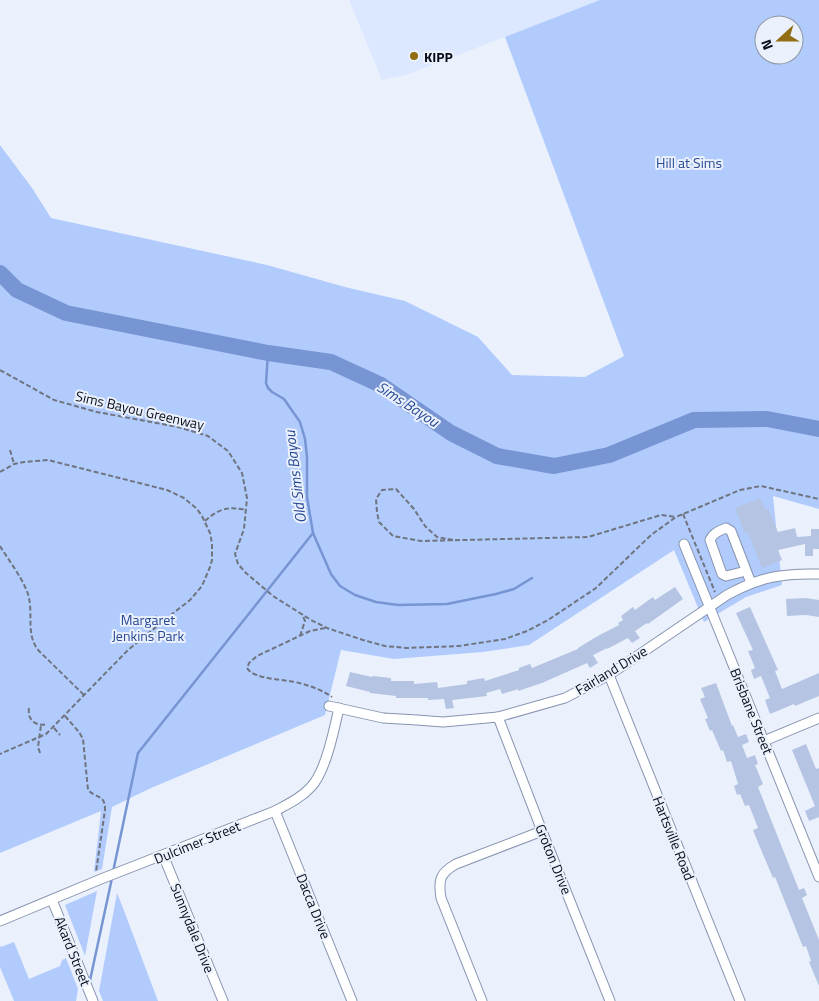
<svg xmlns="http://www.w3.org/2000/svg" width="819" height="1001" font-family="'Titillium Web',sans-serif">
  <style>
    .built { fill: #dce8ff }
    .green { fill: #b1cbfd; fill-rule: evenodd }
    .lines { fill: none; stroke-linecap: round; stroke-linejoin: round }
    .stream { stroke: #7795d3; stroke-width: 2.5 }
    .river { stroke: #7795d3; stroke-width: 16 }
    .building { fill: #b4c4e2 }
    .minor-casing { stroke: #8694b1; stroke-width: 11 }
    .path { stroke: #6f747f; stroke-width: 2; stroke-dasharray: 5 2.5; stroke-linecap: butt }
    .minor { stroke: #fff; stroke-width: 9 }
    .poi-dot { fill: #916d13; stroke: #eaf1fd; stroke-width: 2 }
    .labels { text-anchor: middle; dominant-baseline: central; stroke-width: 4; stroke-linejoin: round; paint-order: stroke }
    .poi-label { font-size: 14px; font-weight: bold; fill: #070c16; stroke: #eaf1fd; text-anchor: start }
    .park-label { font-size: 14px; fill: #284993; stroke: #eaf1fd }
    .street-label { font-size: 14px; fill: #070c16; stroke: #eaf1fd }
    .water-label { font-size: 15px; font-style: italic; fill: #284993; stroke: #eaf1fd }
  </style>
  <rect width="100%" height="100%" fill="#eaf1fd"/>
  <!-- built -->
  <path class="built" d="M349 0H601L406 75 382 80Z"/>
  <!-- green -->
  <g class="green">
    <path d="M600 0H819V509L773 496 782 585 746 597 704 622 674 550 529 645 483 652 394 659 341 650 325 715 151 788 112 807 102 869 94 872 101 811 0 853V145L32 188 51 218 267 265 345 287 405 301 478 337 512 375 585 377 624 356 505 37ZM764 25H794V55H764Z"/>
    <path d="M97 891 85 956 65 905Z"/>
    <path d="M117 893 123 908 158 1001H103L99 991Z"/>
    <path d="M14 942 29 979 60 966 62 960 66 958 78 989 76 1001H14L0 967V945L1 947Z"/>
  </g>
  <g class="lines">
    <!-- stream -->
    <g class="stream">
      <path d="M268 353 266 383 268 388 272 392 284 399 300 422 305 439 307 457V497L313 533 331 574 340 586 355 595 376 602 398 605 447 604 496 594 514 589 532 578"/>
      <path d="M113 872 138 753 313 533"/>
      <path d="M89 985 112 878"/>
    </g>
    <!-- river -->
    <path class="river" d="M0 273 17 290 66 313 268 353 331 362 381 385 451 433 497 456 554 466 609 455 694 420 767 419 819 429"/>
  </g>
  <!-- building -->
  <g class="building">
    <path d="M760 498 765 510 768 509 778 532 795 528 797 537 811 536V529H819V549H813V556H805V544L778 550 782 560 762 568 748 532 745 533 735 508Z"/>
    <path d="M675 587 683 599 648 624 647 623 635 631 640 638 632 643 628 638 607 649V648L593 655 598 663 590 668 587 663 542 683 518 691V689L502 694 500 689 486 693 487 696 452 700 454 708 446 709 444 699 428 700V698H396V696L370 693V692L346 686 350 672 372 677 373 676 391 678V681H414V684L437 682 438 688 467 684V681L484 678 485 681 519 670V668L530 664 532 668 578 649V648L596 637 619 625 618 623 623 620 621 616 633 607 635 610 653 597 655 600Z"/>
    <path d="M806 598 819 600V617L806 615 787 616 786 599Z"/>
    <path d="M750 607 778 670 775 671 782 689 819 673V696L795 706 794 704 770 714 765 700 770 698 761 676 754 679 751 670 755 668 748 651 753 650 736 613Z"/>
    <path d="M716 683 732 726 733 725 738 737 746 734 749 742 742 745 747 758 755 755 758 764 755 765 763 784 758 787 799 890 804 888 807 895 802 898 819 940V986L809 962 811 961 806 946 803 947 775 877 773 878 759 845 753 830 758 828 749 805 745 806 740 794 737 795 734 786 738 784 731 761 727 762 723 750 721 751 712 730 710 731 705 719 708 718 700 699 705 697 701 688Z"/>
    <path d="M806 744 816 769 819 768V817L809 821 805 811 815 806 792 750Z"/>
  </g>
  <g class="lines">
    <!-- minor casing -->
    <g class="minor-casing">
      <g id="minor">
        <path d="M684 544 819 877"/>
        <path d="M746 571 726 576 722 574 710 540C713 533 719 531 726 528L731 531 751 583"/>
        <path d="M609 675 740 1001"/>
        <path d="M329 706 383 718 417 720 443 722 498 717 565 698 609 675 727 595C760 577 782 573 819 574"/>
        <path d="M498 717 542 831 610 1001"/>
        <path d="M764 741 819 718"/>
        <path d="M275 811 352 1001"/>
        <path d="M163 855 223 1001"/>
        <path d="M52 900 93 1001"/>
        <path d="M0 921 101 879 275 811C288 804 301 798 311 787 326 771 334 730 339 708"/>
        <path d="M482 1001 441 898C438 880 440 873 456 864L542 831"/>
      </g>
    </g>
    <!-- path -->
    <g class="path">
      <path d="M0 370 54 400 97 412 178 427 208 436 228 451 242 473 247 498 244 529 235 554 238 564 246 573 273 596 311 620 327 628 363 640 385 646 406 648 459 646 505 639 527 631 548 620 596 588 651 535 676 517 740 490 761 486 819 499"/>
      <path d="M10 450 14 464"/>
      <path d="M0 472 14 464 24 462 48 460 167 490 184 498 197 509 202 516 210 533 212 543V560L210 567 202 586 190 600 162 622 128 650 50 730 46 734 0 754"/>
      <path d="M683 514 715 592"/>
      <path d="M205 521C218 509 228 506 246 510"/>
      <path d="M453 540 437 537 425 526 414 509 396 489 382 490 376 499 377 512 379 522 393 536 421 541 588 537 661 515 676 517"/>
      <path d="M0 546C9 561 22 577 28 594 34 614 25 635 39 651L84 695"/>
      <path d="M155 616 162 622"/>
      <path d="M325 628 310 631 257 656 249 663 247 668C254 680 285 679 299 683 311 686 322 690 332 697"/>
      <path d="M300 636 305 621 302 614"/>
      <path d="M29 708C27 720 36 727 47 724"/>
      <path d="M65 716 79 732 83 739 88 790C97 799 105 794 105 810L96 872"/>
      <path d="M54 728 60 735"/>
      <path d="M40 753 38 747 41 725"/>
    </g>
    <!-- minor -->
    <use href="#minor" class="minor"/>
  </g>
  <!-- markers -->
  <circle class="poi-dot" cx="414" cy="56" r="5"/>
  <g class="labels">
    <!-- poi labels -->
    <g class="poi-label">
      <text x="424" y="56">KIPP</text>
    </g>
    <!-- park labels -->
    <g class="park-label">
      <text x="689" y="162">Hill at Sims</text>
      <text x="148" y="619">Margaret<tspan x="148" dy="16">Jenkins Park</tspan></text>
    </g>
    <!-- street labels -->
    <g class="street-label">
      <text transform="translate(140 410) rotate(13)">Sims Bayou Greenway</text>
      <text transform="translate(611 670) rotate(-31)">Fairland Drive</text>
      <text transform="translate(752 711) rotate(68)">Brisbane Street</text>
      <text transform="translate(674 838) rotate(68)">Hartsville Road</text>
      <text transform="translate(197 842) rotate(-22)">Dulcimer Street</text>
      <text transform="translate(554 859) rotate(68)">Groton Drive</text>
      <text transform="translate(314 906) rotate(68)">Dacca Drive</text>
      <text transform="translate(193 928) rotate(68)">Sunnydale Drive</text>
      <text transform="translate(73 951) rotate(68)">Akard Street</text>
    </g>
    <!-- water labels -->
    <g class="water-label">
      <text transform="translate(408 404) rotate(33)">Sims Bayou</text>
      <text transform="translate(295 477) rotate(-97)">Old Sims Bayou</text>
    </g>
  </g>
  <!-- north arrow -->
  <g transform="translate(779 40) rotate(249)"><circle r="24" fill="#eaf1fd" stroke="#8f95a1"/>
  <path d="M0-4L9 19L0 12L-9 19Z" fill="#916d13"/>
  <text y="-8" font-size="14" font-weight="bold" text-anchor="middle" fill="#070c16">N</text>
  </g>
</svg>
